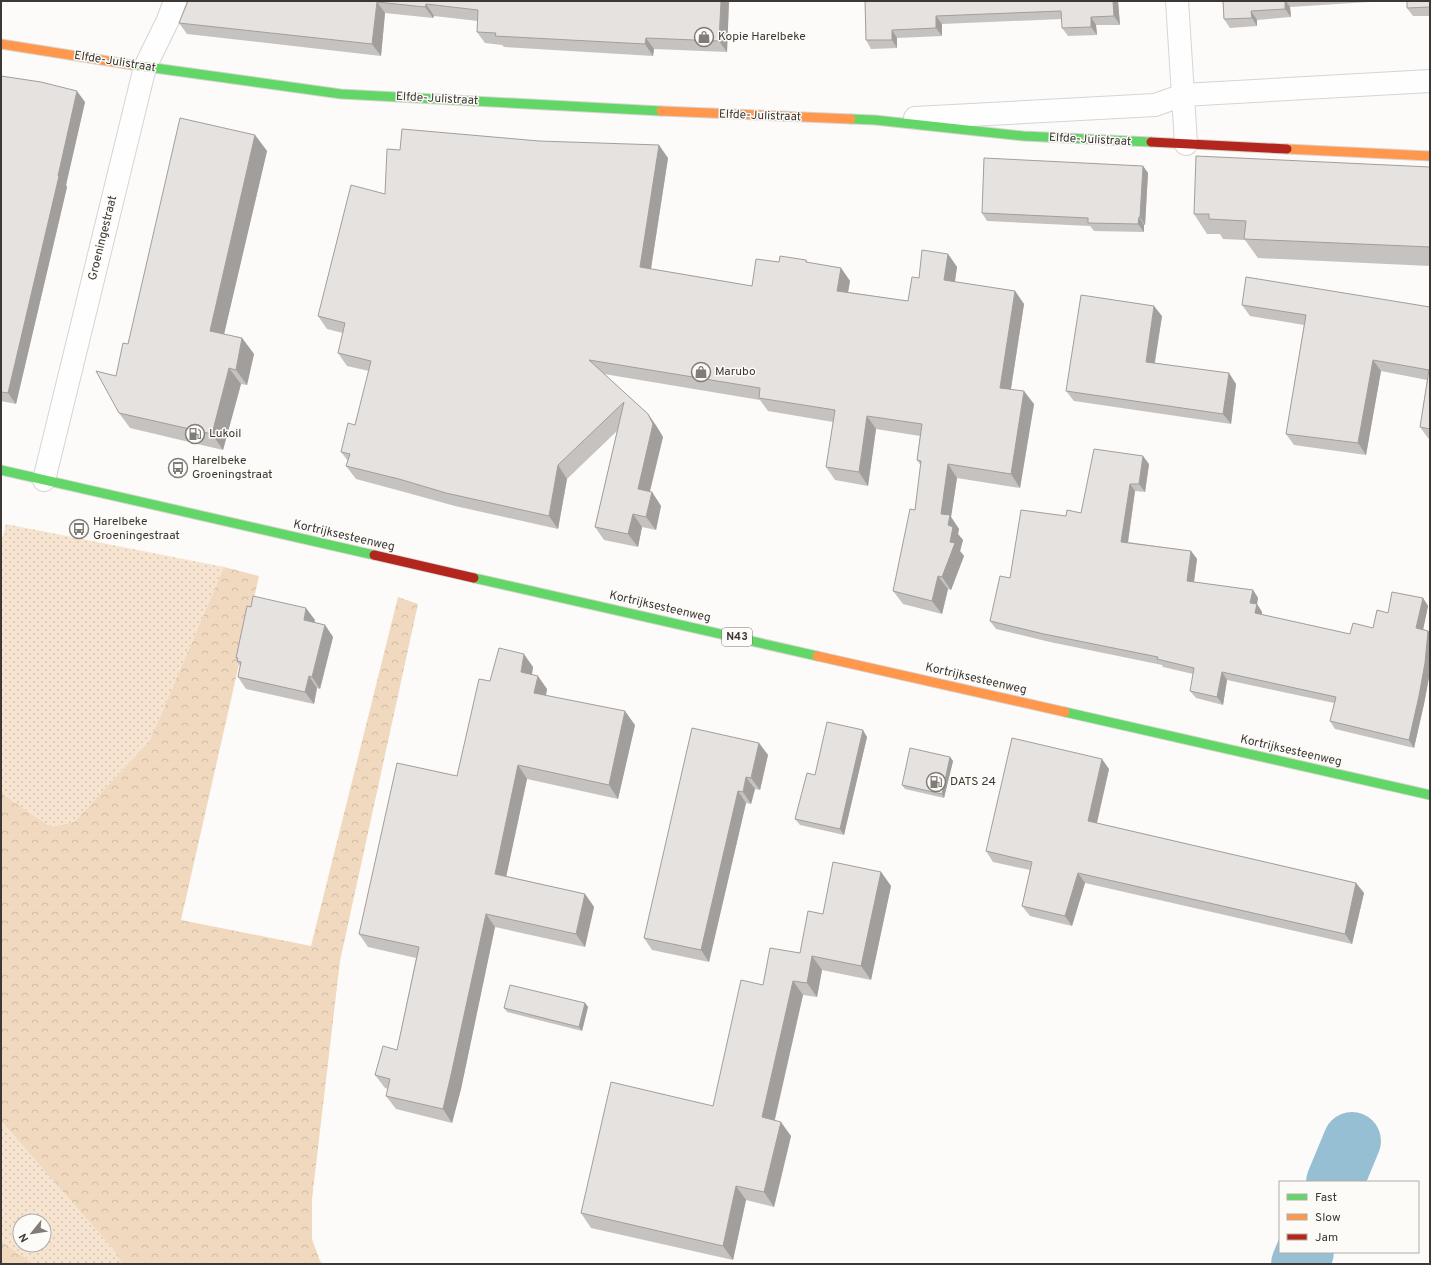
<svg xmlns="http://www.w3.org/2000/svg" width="1431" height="1265" font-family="Overpass,sans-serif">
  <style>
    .grass { fill: url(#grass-dots); fill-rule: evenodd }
    .forest { fill: url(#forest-crowns) }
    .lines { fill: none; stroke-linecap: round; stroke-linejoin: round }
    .river { stroke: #96bfd4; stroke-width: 58 }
    .street-casing { stroke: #d7d4d1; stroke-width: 24 }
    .fast-casing { stroke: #d7d4d1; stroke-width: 11 }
    .slow-casing { stroke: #d7d4d1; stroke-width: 11 }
    .jam-casing { stroke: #d7d4d1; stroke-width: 11 }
    .street { stroke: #fffefe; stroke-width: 22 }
    .fast { stroke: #63d668; stroke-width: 9 }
    .slow { stroke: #ff974d; stroke-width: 9 }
    .jam { stroke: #b3261e; stroke-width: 9 }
    .wall { fill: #c6c2c0 }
    .shaded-wall { fill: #a19e9c }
    .building { fill: #e6e2df; stroke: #a19e9c }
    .labels { text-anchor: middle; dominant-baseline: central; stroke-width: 3; stroke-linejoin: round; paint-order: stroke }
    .shield { fill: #fdfbf8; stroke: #77726e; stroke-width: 1 }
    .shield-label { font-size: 11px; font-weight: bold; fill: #3d3833 }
    .poi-label { font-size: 12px; fill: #3d3833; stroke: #fdfbf8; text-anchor: start }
    .street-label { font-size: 12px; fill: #3d3833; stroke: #fdfbf8 }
  </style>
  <defs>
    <pattern id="grass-dots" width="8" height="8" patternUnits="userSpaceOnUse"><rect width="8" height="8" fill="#f6e4d0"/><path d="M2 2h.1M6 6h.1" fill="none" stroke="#d4c4b3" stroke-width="1.8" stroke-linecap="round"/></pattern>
    <pattern id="forest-crowns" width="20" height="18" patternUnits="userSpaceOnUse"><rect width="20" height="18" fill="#f0d9bf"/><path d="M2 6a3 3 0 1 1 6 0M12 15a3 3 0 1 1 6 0" fill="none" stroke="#cfbba5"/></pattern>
  </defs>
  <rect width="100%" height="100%" fill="#fcfbf9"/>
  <!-- grass -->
  <g class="grass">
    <path d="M6 524 224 567 150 740 74 822 51 827 1 793V542Z"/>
    <path d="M1 1121 113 1249 122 1264H34L1 1241ZM20 1221H44V1245H20Z"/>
  </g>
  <!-- forest -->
  <g class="forest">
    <path d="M224 567 259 576 181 920 311 946 398 597 418 604 340 961 312 1199V1239L320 1261 323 1264H122L113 1249 1 1121V793L51 827 74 822 150 740Z"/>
    <path d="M1 1241 34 1264H1Z"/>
  </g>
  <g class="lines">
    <!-- river -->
    <g class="river">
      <path d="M1335 1182 1352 1141"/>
      <path d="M1300 1264 1305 1252"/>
    </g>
    <!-- street casing -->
    <g class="street-casing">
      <g id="street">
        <path d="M915 118 1155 105 1183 95 1177 1"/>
        <path d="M1186 144 1183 95 1430 81"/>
        <path d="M44 480 145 67 168 20 175 1"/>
      </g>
    </g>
    <!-- fast casing -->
    <g class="fast-casing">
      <g id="fast">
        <path d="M133 65 341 94 661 111"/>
        <path d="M851 119 875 120 1023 136 1151 142"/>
        <path d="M1 470 374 555"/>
        <path d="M474 578 817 656"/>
        <path d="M1065 712 1430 795"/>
      </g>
    </g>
    <!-- slow casing -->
    <g class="slow-casing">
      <g id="slow">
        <path d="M1 44 133 65"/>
        <path d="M661 111 851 119"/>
        <path d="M1287 149 1430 156"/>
        <path d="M817 656 1065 712"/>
      </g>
    </g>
    <!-- jam casing -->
    <g class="jam-casing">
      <g id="jam">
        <path d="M1151 142 1287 149"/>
        <path d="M374 555 474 578"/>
      </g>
    </g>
    <!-- street -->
    <use href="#street" class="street"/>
    <!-- fast -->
    <use href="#fast" class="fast"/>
    <!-- slow -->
    <use href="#slow" class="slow"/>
    <!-- jam -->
    <use href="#jam" class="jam"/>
  </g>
  <!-- wall -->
  <g class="wall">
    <path d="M188 1H729L727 52 654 49 653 56 504 47 502 45 485 43 477 32 478 21 434 16 433 18 385 13 381 56 187 34 179 23Z"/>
    <path d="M865 1H1118L1120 25H1096L1097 35 1068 36 1062 28V19L942 24V36L897 38V48L871 49 866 40Z"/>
    <path d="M1223 1H1385L1290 7 1291 17 1257 20V26L1230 28 1224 19Z"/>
    <path d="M1430 1V16H1413L1407 8Z"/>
    <path d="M1 76 85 102 66 185 67 187 16 404 1 401Z"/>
    <path d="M255 135 267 151 224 334 242 338 254 354 247 385 241 384 223 450 130 428 119 413 128 344Z"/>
    <path d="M400 150 668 158 651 269 752 286 779 262 806 260 808 263 841 268 850 281 848 292 908 301 919 278 948 254 957 267 955 282 1015 291 1024 304 1011 389 1034 404 1020 488 957 478 951 517 959 529 958 534 963 540 960 551 964 556 951 590 948 589 942 614 903 604 893 591 915 510 921 466 917 460 920 436 876 429 868 486 835 480 826 467 833 422 768 411 760 400 604 374 648 414 657 427 663 437 650 492H652L661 506 656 530 642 527 638 547 604 540 595 527 617 431 567 479 558 529 455 506 408 493 356 479 346 466 348 461 341 452 355 425 369 371 347 366 338 353 343 333 327 329 318 316 385 194Z"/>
    <path d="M1143 166 1148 173 1145 225H1144V232L1094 231 1090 226 987 221 982 213Z"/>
    <path d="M1430 167V266L1258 258 1245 240 1223 239 1220 234H1207L1194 214Z"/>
    <path d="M1242 305 1430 307V439L1428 438 1420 427 1427 380 1381 371 1366 455 1294 445 1286 434 1304 325 1250 316Z"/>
    <path d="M1162 316 1155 363 1236 384 1231 424 1074 401 1066 391Z"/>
    <path d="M1149 464 1145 492 1135 491 1128 542 1191 551 1197 559 1194 582 1253 590 1258 598 1257 604 1262 612V615L1350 634 1373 628 1388 613 1423 598 1428 606 1423 629 1428 631 1430 633V672L1424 704 1414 748 1335 729 1330 721 1334 703 1227 680 1223 705 1196 698 1190 691 1193 674 1163 667 1162 665 1050 642 996 629 990 621 1010 578 1066 516 1081 513Z"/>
    <path d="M251 607 315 620 314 622 325 625 333 637 320 689 317 688 314 704 246 689 238 677 240 666 237 661V660L236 658Z"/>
    <path d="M533 667 532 675 547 689 546 695 635 725 618 799 527 779 506 876 585 894 594 907 585 947 495 927 461 1089 452 1123 396 1109 386 1096 388 1089 385 1088 375 1075 397 1050 416 958 368 947 359 934 457 776 490 681Z"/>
    <path d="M867 737 844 835 800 825 795 819 815 775Z"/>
    <path d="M759 743 768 755 760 790 755 789 751 804 746 803 709 962 652 950 644 938Z"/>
    <path d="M950 757 953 761 944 798 905 789 902 785Z"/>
    <path d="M1109 769 1097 823 1356 883 1364 893 1352 944 1085 883 1072 926 1030 916 1022 906 1030 870 993 862 986 851Z"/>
    <path d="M881 872 891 886 871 980 822 970 817 997 803 995 775 1120 791 1136 774 1207 746 1200 733 1260 591 1228 581 1213 713 1106 763 985 800 953 823 914Z"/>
    <path d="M585 1003 588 1007 582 1031 507 1012 504 1008Z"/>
  </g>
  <!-- shaded-wall -->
  <g class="shaded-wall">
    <path d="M721 1H729L727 52 719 41Z"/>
    <path d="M1113 1H1118L1120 25 1114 16Z"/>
    <path d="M1285 1H1286L1290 7 1291 17 1285 9Z"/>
    <path d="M377 2 385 13 381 56 372 44Z"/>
    <path d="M426 4 434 16 433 18 425 7Z"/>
    <path d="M1251 11 1257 20V26L1252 18Z"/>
    <path d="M936 16 942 24V36L936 28Z"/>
    <path d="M1091 17 1096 25 1097 35 1091 27Z"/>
    <path d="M892 30 897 38V48L892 40Z"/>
    <path d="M646 38 654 49 653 56 645 44Z"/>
    <path d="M77 91 85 102 66 185 67 187 16 404 8 393Z"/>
    <path d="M255 135 267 151 221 347 210 331Z"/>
    <path d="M659 145 668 158 649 281 640 267Z"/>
    <path d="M1143 166 1148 173 1145 225 1140 217Z"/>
    <path d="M1139 217 1144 225V232L1138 224Z"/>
    <path d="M948 254 957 267 953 293 944 280Z"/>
    <path d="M841 268 850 281 846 304 837 291Z"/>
    <path d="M1015 291 1024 304 1009 401 1000 388Z"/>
    <path d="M1154 306 1162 316 1153 372 1146 362Z"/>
    <path d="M242 338 254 354 247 385 236 370Z"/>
    <path d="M1373 360 1381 371 1366 455 1358 443Z"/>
    <path d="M229 368 241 384 223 450 212 434Z"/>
    <path d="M1229 373 1236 384 1231 424 1223 414Z"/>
    <path d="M1024 391 1034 404 1020 488 1011 474Z"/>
    <path d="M648 414 657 427 663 437 647 502 638 489Z"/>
    <path d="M867 416 876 429 868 486 859 472Z"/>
    <path d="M1143 456 1149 464 1145 492 1139 484Z"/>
    <path d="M948 464 957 478 951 517 959 529 958 534 963 540 960 551 964 556 951 590 942 577 950 542 941 514Z"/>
    <path d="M558 465 567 479 558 529 549 516Z"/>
    <path d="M1130 484 1135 491 1127 549 1121 542Z"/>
    <path d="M652 492 661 506 656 530 646 517Z"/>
    <path d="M633 514 642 527 638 547 628 534Z"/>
    <path d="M1191 551 1197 559 1193 589 1187 581Z"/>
    <path d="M938 576 948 589 942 614 932 601Z"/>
    <path d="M1253 590 1258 598 1257 604 1262 612 1260 621 1255 613 1250 603Z"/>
    <path d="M1423 598 1428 606 1422 635 1416 628Z"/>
    <path d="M306 608 315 620 312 632 304 620Z"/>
    <path d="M325 625 333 637 320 689 312 677Z"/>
    <path d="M1428 631 1430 633V672L1424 704 1414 748 1409 740Z"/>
    <path d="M524 654 533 667 530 686 521 672Z"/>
    <path d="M1222 672 1227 680 1223 705 1217 697Z"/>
    <path d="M309 676 317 688 314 704 305 692Z"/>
    <path d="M538 676 547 689 544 706 534 693Z"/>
    <path d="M625 711 635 725 618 799 609 785Z"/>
    <path d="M863 730 867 737 844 835 840 829Z"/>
    <path d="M759 743 768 755 760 790 751 778Z"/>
    <path d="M950 757 953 761 944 798 942 794Z"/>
    <path d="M1102 759 1109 769 1095 831 1088 821Z"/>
    <path d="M518 765 527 779 504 887 495 874Z"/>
    <path d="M746 777 755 789 751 804 743 792Z"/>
    <path d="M738 791 746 803 709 962 701 950Z"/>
    <path d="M881 872 891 886 871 980 861 966Z"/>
    <path d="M1078 873 1085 883 1072 926 1065 916Z"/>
    <path d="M1356 883 1364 893 1352 944 1345 934Z"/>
    <path d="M585 894 594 907 585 947 576 934Z"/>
    <path d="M486 914 495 927 461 1089 452 1123 443 1109Z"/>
    <path d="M812 956 822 970 817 997 807 983Z"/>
    <path d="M793 981 803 995 772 1131 762 1117Z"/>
    <path d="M585 1003 588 1007 582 1031 579 1027Z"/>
    <path d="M781 1122 791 1136 774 1207 764 1192Z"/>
    <path d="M736 1186 746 1200 733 1260 723 1246Z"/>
  </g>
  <!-- building -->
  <g class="building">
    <path d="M188 1H721L719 41 646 38 645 44 495 36 496 33 477 32 478 10 426 4 425 7 377 2 372 44 179 23Z"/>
    <path d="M865 1H1113L1114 16 1091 17V27L1062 28 1061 11 936 16V28L892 30V40H866Z"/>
    <path d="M1223 1H1285V9L1251 11 1252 18 1224 19Z"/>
    <path d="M1407 1H1430V7L1407 8Z"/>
    <path d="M1 76 41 82 77 91 58 176H59L8 393 1 392Z"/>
    <path d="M180 118 255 135 210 331 242 338 236 370 229 368 212 434 119 413 96 371 116 376 123 343 128 344Z"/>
    <path d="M402 129 539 141 659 145 640 267 752 286 756 259 779 262 780 256 806 260V262L841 268 837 291 908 301 912 277 919 278 922 250 948 254 944 280 1015 291 1000 388 1024 391 1011 474 948 464 941 514 950 515 948 525 953 527 950 542 955 543 942 577 938 576 932 601 893 591 910 509 915 510 921 461 917 460 922 424 867 416 859 472 826 467 835 410 759 398 760 388 589 360 648 414 653 424 638 489 652 492 646 517 633 514 628 534 595 527 624 402 558 465 549 516 446 493 399 479 346 466 350 454 341 452 348 423 355 425 371 361 338 353 345 323 318 316 351 185 385 194 387 149 400 150Z"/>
    <path d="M1196 156 1430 167V247L1244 239 1246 221 1209 219V214H1194Z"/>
    <path d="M984 158 1143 166 1140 217H1139L1138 224 1088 223V218L982 213Z"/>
    <path d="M1246 277 1430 307V429L1420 427 1429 370 1373 360 1358 443 1286 434 1306 315 1242 305Z"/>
    <path d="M1081 295 1154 306 1146 362 1229 373 1223 414 1066 391Z"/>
    <path d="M1094 449 1143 456 1139 484H1130L1121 542 1191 551 1187 581 1253 590 1250 603 1257 604 1255 613 1350 634 1353 623 1373 628 1377 610 1388 613 1392 592 1423 598 1416 628 1428 631 1425 663 1419 696 1409 740 1330 721 1336 697 1222 672 1217 697 1190 691 1194 668 1157 659 1158 657 1044 634 990 621 1000 576 1010 578 1021 510 1066 516 1067 510 1081 513Z"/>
    <path d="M253 596 306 608 304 620 325 625 312 677 309 676 305 692 238 677 241 662 237 661 238 658H236L247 606 251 607Z"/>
    <path d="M499 648 524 654 521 672 538 676 534 693 625 711 609 785 518 765 495 874 585 894 576 934 486 914 451 1075 443 1109 386 1096 390 1079 375 1075 383 1046 397 1050 419 947 359 934 397 763 457 776 479 679 490 681Z"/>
    <path d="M827 722 863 730 840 829 795 819 807 773 815 775Z"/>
    <path d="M692 728 759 743 751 778 746 777 743 792 738 791 701 950 644 938Z"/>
    <path d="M1012 738 1102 759 1088 821 1356 883 1345 934 1078 873 1065 916 1022 906 1032 862 986 851Z"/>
    <path d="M910 748 950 757 942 794 902 785Z"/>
    <path d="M833 862 881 872 861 966 812 956 807 983 793 981 762 1117 781 1122 764 1192 736 1186 723 1246 581 1213 611 1082 713 1106 741 980 763 985 770 948 800 953 808 911 823 914Z"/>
    <path d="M510 985 585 1003 579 1027 504 1008Z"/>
  </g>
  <!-- icons -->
  <defs>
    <g id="shop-ring" transform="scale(1)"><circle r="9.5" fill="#fdfbf8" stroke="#807c78" stroke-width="1.5"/><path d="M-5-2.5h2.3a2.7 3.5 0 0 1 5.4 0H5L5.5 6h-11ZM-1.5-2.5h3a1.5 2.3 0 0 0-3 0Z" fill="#807c78"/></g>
    <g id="fuel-ring" transform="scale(1)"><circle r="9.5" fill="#fdfbf8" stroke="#807c78" stroke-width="1.5"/><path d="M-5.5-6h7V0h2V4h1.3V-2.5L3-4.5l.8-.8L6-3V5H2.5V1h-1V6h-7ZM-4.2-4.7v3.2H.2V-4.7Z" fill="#807c78"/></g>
    <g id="bus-ring" transform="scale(1)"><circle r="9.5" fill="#fdfbf8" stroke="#807c78" stroke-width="1.5"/><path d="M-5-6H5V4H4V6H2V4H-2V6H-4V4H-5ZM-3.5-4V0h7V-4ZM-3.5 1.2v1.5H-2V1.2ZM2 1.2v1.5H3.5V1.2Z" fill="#807c78"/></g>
  </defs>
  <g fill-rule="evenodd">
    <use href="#shop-ring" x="704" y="37"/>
    <use href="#shop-ring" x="701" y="372"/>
    <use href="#fuel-ring" x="195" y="434"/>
    <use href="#bus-ring" x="178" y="468"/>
    <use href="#bus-ring" x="79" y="529"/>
    <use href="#fuel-ring" x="936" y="782"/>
  </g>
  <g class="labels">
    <!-- shield labels -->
    <rect class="shield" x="722" y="628" width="30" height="18" rx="3"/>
    <g class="shield-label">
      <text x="737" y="637">N43</text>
    </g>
    <!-- poi labels -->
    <g class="poi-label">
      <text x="718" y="37">Kopie Harelbeke</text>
      <text x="715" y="372">Marubo</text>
      <text x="209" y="434">Lukoil</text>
      <text x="192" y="461">Harelbeke<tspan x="192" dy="14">Groeningstraat</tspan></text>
      <text x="93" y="522">Harelbeke<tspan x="93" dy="14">Groeningestraat</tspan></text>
      <text x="950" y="782">DATS 24</text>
    </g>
    <!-- street labels -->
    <g class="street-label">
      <text transform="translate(115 62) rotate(9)">Elfde-Julistraat</text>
      <text transform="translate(437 99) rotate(3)">Elfde-Julistraat</text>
      <text transform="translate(760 116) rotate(2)">Elfde-Julistraat</text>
      <text transform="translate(1090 140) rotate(3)">Elfde-Julistraat</text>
      <text transform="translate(103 238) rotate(-76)">Groeningestraat</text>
      <text transform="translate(344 536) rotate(13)">Kortrijksesteenweg</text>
      <text transform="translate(660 607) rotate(13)">Kortrijksesteenweg</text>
      <text transform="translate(976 679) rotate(13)">Kortrijksesteenweg</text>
      <text transform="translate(1291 751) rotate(13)">Kortrijksesteenweg</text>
    </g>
  </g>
  <!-- border -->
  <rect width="1431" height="1265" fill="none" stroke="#3d3833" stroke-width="4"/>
  <!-- legend -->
  <rect x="1279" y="1181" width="140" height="72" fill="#fdfbf8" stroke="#b0ada9"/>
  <rect x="1287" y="1194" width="20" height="6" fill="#63d668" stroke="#b0ada9"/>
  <text x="1315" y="1201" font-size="12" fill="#3d3833">Fast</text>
  <rect x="1287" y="1214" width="20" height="6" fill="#ff974d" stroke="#b0ada9"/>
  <text x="1315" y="1221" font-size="12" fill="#3d3833">Slow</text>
  <rect x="1287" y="1234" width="20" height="6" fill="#b3261e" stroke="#b0ada9"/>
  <text x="1315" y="1241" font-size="12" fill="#3d3833">Jam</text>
  <!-- north arrow -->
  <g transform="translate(32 1233) rotate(240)"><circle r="19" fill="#fdfbf8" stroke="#b0ada9"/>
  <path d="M0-3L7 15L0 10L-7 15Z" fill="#807c78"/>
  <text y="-6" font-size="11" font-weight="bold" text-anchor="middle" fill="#3d3833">N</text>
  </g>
</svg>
